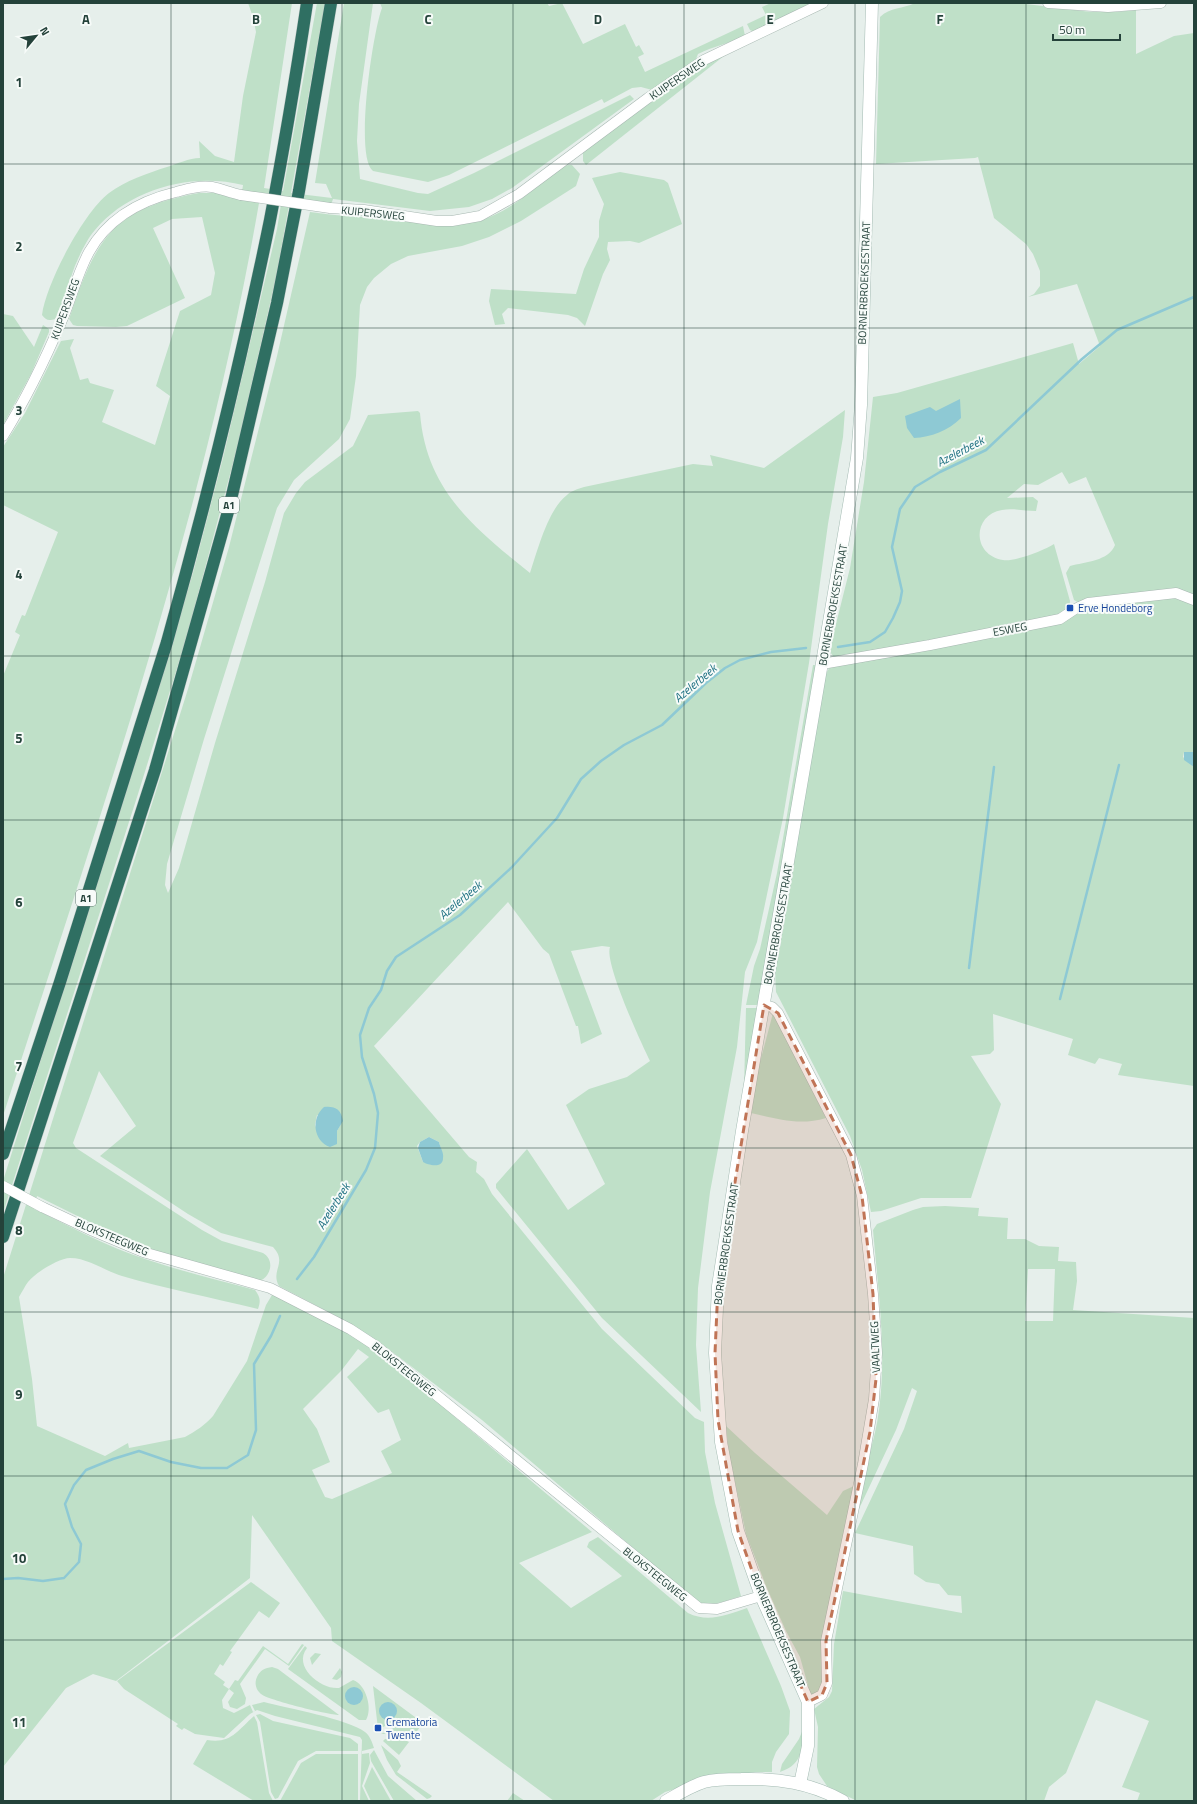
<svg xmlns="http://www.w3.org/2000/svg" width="1197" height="1804" font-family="'Titillium Web',sans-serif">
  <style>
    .green { fill: #bfe0c8; fill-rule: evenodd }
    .water { fill: #8ec9d4 }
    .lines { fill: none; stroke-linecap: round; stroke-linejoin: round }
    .stream { stroke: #8ec9d4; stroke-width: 2.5 }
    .street-casing { stroke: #a8b8b2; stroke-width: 11 }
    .secondary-casing { stroke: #a4bbb3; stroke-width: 13 }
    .highway-casing { stroke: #c2cac8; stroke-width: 13 }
    .street { stroke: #fff; stroke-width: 10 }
    .secondary { stroke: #fff; stroke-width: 12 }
    .highway { stroke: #2f6f62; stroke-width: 12 }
    .street-bridge-casing { stroke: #a8b8b2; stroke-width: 11; stroke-linecap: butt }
    .street-bridge { stroke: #fff; stroke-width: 10 }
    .marked { fill: #c07456; fill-opacity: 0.2; stroke: #c07456; stroke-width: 3; stroke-dasharray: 8 5; stroke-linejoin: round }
    .grid { fill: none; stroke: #24423a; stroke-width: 1; stroke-opacity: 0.55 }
    .transit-dot { fill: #1a4fb4; stroke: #f7fbf9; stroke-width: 1.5 }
    .labels { text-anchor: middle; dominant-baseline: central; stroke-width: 4; stroke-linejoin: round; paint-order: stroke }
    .shield { fill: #f7fbf9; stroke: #637a73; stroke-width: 1 }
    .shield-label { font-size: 10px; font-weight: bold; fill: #24423a }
    .street-label { font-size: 11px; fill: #24423a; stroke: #f7fbf9 }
    .transit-label { font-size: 11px; fill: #164399; stroke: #f7fbf9; text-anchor: start }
    .water-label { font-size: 12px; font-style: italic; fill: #1c6f80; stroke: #f7fbf9 }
    .grid-label { font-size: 13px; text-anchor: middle; font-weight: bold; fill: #24423a; stroke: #f7fbf9; stroke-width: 4; stroke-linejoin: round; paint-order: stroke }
  </style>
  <rect width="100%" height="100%" fill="#e6efeb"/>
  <!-- green -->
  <g class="green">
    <path d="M248 3H292L264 188 283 191 317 3H325L291 193 332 198 326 184 315 183 344 3H373L359 104 357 141 360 179 418 193 428 194 474 173 630 95 634 99 512 188 492 199 469 207 430 211 333 199 331 205 290 199 277 273 237 448 187 636 138 794 3 1213V1181L193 573 223 458 277 229 282 198 242 192 243 185C192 172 129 189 95 230 88 238 82 250 78 259 69 277 66 303 55 319 48 321 46 320 42 315 46 284 83 213 109 193 125 181 148 173 167 167 177 164 189 158 200 158L199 141 215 156 234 162 243 96 256 32 253 17Z"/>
    <path d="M380 3H547L549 6 562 3 583 44 625 24 636 47 639 45 644 54 638 57 645 72 743 26 745 36C730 43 714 46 698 54L696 59 652 90 641 87 632 88 604 103 602 99 449 175 428 182 373 171C354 156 373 31 382 8Z"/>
    <path d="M771 3H816L754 32 750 30 747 24 766 15 762 7Z"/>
    <path d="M915 3H1018L1091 12H1116L1136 10V54L1174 36 1194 33V597L1079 603 1074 600 1066 573 1070 566C1085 562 1109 561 1115 545L1086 477 1069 484 1062 472 1038 485 1024 484 1007 498 1033 497 1038 501 1036 511C1024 511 1013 508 1002 510 972 515 972 555 1003 560 1015 562 1045 550 1054 544L1070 601 1069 611 1061 617 834 657 830 652 831 644 850 568 864 482 873 397 897 393 1073 343 1079 364 1100 346 1077 284 1028 297 1034 294 1040 286V271L1033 254 1026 244 994 218 978 157 975 158 876 164 880 17C890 7 903 9 915 3Z"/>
    <path d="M734 48 586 165 583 161V152L687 75Z"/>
    <path d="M568 165H572L580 174 576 186 521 221 489 237 462 246 408 256 391 264 374 278 367 287 360 305 356 376 350 419 339 439 294 480 277 508 204 739 167 864 165 885 168 893 179 868 215 743 265 582 284 513 296 493 305 482 353 446 368 415 418 411 420 413C426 490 474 528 530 573 537 552 548 509 567 495 571 491 578 489 584 487L693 464 713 466 710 455 764 468 845 410 843 437 828 524 809 663 783 818 757 942 745 972 737 1047 710 1192 698 1288 696 1345 701 1412 602 1318 496 1188V1184L527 1149 568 1210 605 1184 566 1105 589 1089 627 1077 650 1061C641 1043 604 962 610 947L602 946 571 951 602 1034 581 1044 578 1026H576L549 954 543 949 508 902 374 1046 469 1157 477 1162 476 1172 484 1179 492 1194 602 1329 695 1418 704 1422 705 1452 715 1503 741 1596C727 1600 710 1609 696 1601L482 1420 383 1345 338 1317 279 1286C270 1270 288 1263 273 1247L221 1233 188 1214 100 1156 136 1126 99 1071 73 1143 76 1148 202 1230 222 1241 263 1253C275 1260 271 1276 260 1281L152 1250 122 1238 37 1196 34 1209C66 1224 98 1242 131 1254 172 1269 214 1279 255 1290 260 1297 261 1300 258 1309 213 1298 167 1289 122 1276 105 1271 88 1258 70 1258 59 1258 35 1273 28 1282 25 1286 22 1292 19 1297L32 1379 37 1426 105 1456 128 1443 129 1448 185 1437C196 1431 205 1425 213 1416L247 1361 266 1305 272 1295 275 1296 328 1320 357 1338 453 1412 455 1417 592 1532 519 1563 571 1608 622 1576 587 1547 589 1542 598 1537 688 1613C708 1623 727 1615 747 1608L781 1686 790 1711 789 1734 776 1752 772 1762V1772H756L712 1778 665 1792 651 1801H554L421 1703 332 1641 331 1628 252 1515 250 1578 116 1681 93 1674 66 1688 3 1767V1278L188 689 229 547 277 356 310 212C336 216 362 217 388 218 419 221 451 229 482 220 512 210 536 187 560 168ZM317 1115 341 1124 337 1131V1144L322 1140 315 1125ZM429 1137 439 1142 442 1153 423 1162 417 1146 420 1142ZM358 1349 369 1357 347 1377 378 1413 389 1409 401 1440 381 1451 392 1473 332 1499 325 1497 312 1470 330 1462 317 1429 303 1409 341 1371Z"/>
    <path d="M620 172 664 180 668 183 682 224 639 243 630 241 608 242 607 249 610 260 603 274 585 326 577 318 568 315 508 308 502 314 505 324 495 325 489 301 491 289 576 294 584 269 599 237V221L604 204 592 178Z"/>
    <path d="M199 193H216L259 203C205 516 100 815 3 1116V676L20 635 15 632 22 615 25 616 58 532 3 505V447L25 413 61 341 74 339 70 348 80 380 88 378 90 383 114 390 102 422 155 445 170 396 156 386 180 311 211 295 215 273 202 217 172 219 153 228 185 298 127 326 116 327 77 326 73 325 69 319C96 239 111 209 199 193Z"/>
    <path d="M3 314 13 316 34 347 43 325 49 329V332L31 374 3 425Z"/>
    <path d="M1174 595 1194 603V752H1184L1183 757 1194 767V1086L1118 1075 1122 1064 1099 1058 1095 1064 1068 1055 1073 1039 993 1014 994 1050 990 1054 971 1056 1001 1104 971 1198H921L881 1211 871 1212 862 1170 850 1136 776 992 775 969 825 675 830 667 917 651 1085 607Z"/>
    <path d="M813 665H818L759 1005H746L754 966 760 949 777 873Z"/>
    <path d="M746 1008H758L744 1089Z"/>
    <path d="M773 1013 826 1118C799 1126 778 1119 751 1113L759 1066Z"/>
    <path d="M945 1206 979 1208 978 1216 1008 1218 1007 1239H1025L1039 1246 1059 1247 1058 1261 1076 1262 1077 1281 1073 1310 1194 1318V1801H1137L1140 1793 1122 1787 1149 1721 1096 1700 1066 1773 1049 1787 1044 1801H857L827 1786 819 1774 817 1767 818 1727 814 1709 829 1697 832 1691 834 1644 843 1591 962 1613 961 1596 948 1595 939 1584 926 1582 914 1574 913 1546 855 1533 904 1429 917 1391 912 1388 896 1430 858 1511C860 1476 875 1444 879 1410 887 1350 878 1289 873 1230L877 1224 913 1210 923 1207ZM1028 1269H1055L1053 1321H1025Z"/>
    <path d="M726 1426 755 1453 827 1515 843 1491 854 1486 824 1679 821 1693 811 1696 800 1657 786 1631 766 1586 746 1534 729 1453Z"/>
    <path d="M251 1582 280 1603 269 1618 259 1611 230 1651 232 1652 223 1666 220 1664 214 1674 225 1682 223 1685 229 1689 235 1680 238 1681 263 1646 288 1664 302 1644 304 1645 289 1666 265 1649 240 1684 246 1698 245 1704 237 1709 230 1707 228 1702 234 1693 229 1689 222 1700 223 1708 234 1713 250 1705 253 1712 255 1711 252 1705 264 1702C287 1708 348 1719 365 1732 370 1736 372 1742 374 1748L362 1751V1754L369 1753 370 1763 362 1786 369 1801H360L362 1740 360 1737 275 1716 257 1710 250 1714 224 1738 195 1734 184 1728 182 1730 176 1726 178 1724 124 1689 117 1681Z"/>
    <path d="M305 1646 307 1648C292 1667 322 1690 339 1688L353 1680C366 1684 373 1709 366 1720H359L288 1669Z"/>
    <path d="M315 1653 321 1654 312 1665 310 1658Z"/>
    <path d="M272 1667 278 1669 339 1715C329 1715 268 1700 261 1694 256 1690 254 1683 257 1677 260 1670 265 1668 272 1667Z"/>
    <path d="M340 1668 342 1672 341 1677 337 1680 332 1679Z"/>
    <path d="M373 1686 423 1723 405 1718 378 1729Z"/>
    <path d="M260 1714 273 1721 350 1738 358 1744V1751H316L298 1761 278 1798 275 1799 271 1792 260 1722 256 1715Z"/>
    <path d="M254 1716 257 1722 269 1793 273 1801H254L193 1764 207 1740C231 1744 237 1731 254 1716Z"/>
    <path d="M806 1722C802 1745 805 1764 780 1772L782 1764 799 1739Z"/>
    <path d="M404 1723H413L420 1727 412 1738 399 1734H381Z"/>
    <path d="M401 1738 409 1742 399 1755 383 1741 385 1739Z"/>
    <path d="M381 1745 398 1760 401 1766 397 1772 432 1796 430 1798 427 1799 396 1775 387 1760Z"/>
    <path d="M374 1750 388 1776 417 1801H394L371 1761 370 1755Z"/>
    <path d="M316 1754H358V1801H280L301 1763Z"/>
    <path d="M372 1767 391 1801H371L364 1786Z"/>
    <path d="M513 1793 525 1801H507Z"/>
  </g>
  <!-- water -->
  <g class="water">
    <path d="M960 399 961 418C948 431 931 437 914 438L907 428 905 416 930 407 936 411Z"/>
    <path d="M1184 752H1194V767L1184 760Z"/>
    <path d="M324 1107C335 1106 341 1109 343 1121L337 1131V1144L330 1147C313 1141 311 1118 324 1107Z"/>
    <path d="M429 1137 439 1142C440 1147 444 1153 443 1158 443 1169 428 1165 423 1162L418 1148 420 1142Z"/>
    <circle cx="354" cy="1696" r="9"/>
    <circle cx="388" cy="1711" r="9"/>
  </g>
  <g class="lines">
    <!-- stream -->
    <g class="stream">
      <path d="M838 647 870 642 885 632 893 618 900 602 902 591 892 547 900 509 915 487 940 472 986 450 1082 359 1117 330 1194 297"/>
      <path d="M969 968 994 767"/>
      <path d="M1060 999 1119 765"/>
      <path d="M297 1279 314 1257 366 1170 375 1148 378 1113 374 1094 362 1057 360 1035 369 1008 381 990 387 971 396 957 460 915 511 868 557 818 581 779 601 761 624 745 662 725 706 683 725 668 740 660 771 652 806 648"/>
      <path d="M3 1579 18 1578 43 1581 64 1578 79 1562 81 1544 72 1527 65 1504 74 1485 86 1470 113 1459 139 1451 171 1462 201 1468H227L248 1455 256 1430 254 1364 271 1336 280 1316"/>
    </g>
    <!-- street casing -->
    <g class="street-casing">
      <g id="street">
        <path d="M1048 3 1108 7 1161 3"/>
        <path d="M330 208 364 210 437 221H452L480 216 519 194 648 98 704 60 823 3"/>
        <path d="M3 436C26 399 45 360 62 320 72 297 77 274 89 252 108 218 139 201 176 192 187 189 200 185 212 187 222 189 231 193 241 195"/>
        <path d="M822 664 930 645 1060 619 1075 609 1088 603 1176 593 1194 600"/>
        <path d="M764 1005 772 1007 778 1013 851 1155 862 1196 873 1294 877 1353 874 1399 863 1464 826 1641 827 1683 822 1695 808 1702"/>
        <path d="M42 1207 93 1231 143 1252 270 1288 350 1329 376 1346 699 1608 717 1609 761 1596"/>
      </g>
    </g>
    <!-- secondary casing -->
    <g class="secondary-casing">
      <g id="secondary">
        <path d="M800 1784 808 1746V1702L761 1596 738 1531 721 1442 715 1353 718 1286 742 1131 857 458 861 405 872 3"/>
        <path d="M666 1801C678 1794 691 1786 704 1782 716 1779 728 1779 741 1779 778 1778 811 1783 843 1801"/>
      </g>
    </g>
    <!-- highway casing -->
    <g class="highway-casing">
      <g id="highway">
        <path d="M3 1154 60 982 167 642C206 503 241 362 270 220 284 148 296 76 307 3"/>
        <path d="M3 1237 155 770 229 508 277 303 299 191 331 3"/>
      </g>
    </g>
    <!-- street -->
    <use href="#street" class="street"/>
    <!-- secondary -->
    <use href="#secondary" class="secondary"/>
    <!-- highway -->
    <use href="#highway" class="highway"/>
    <!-- street-bridge casing -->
    <g class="street-bridge-casing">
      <g id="street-bridge">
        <path d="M241 195 330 208"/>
        <path d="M3 1186 42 1207"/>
      </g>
    </g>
    <!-- street-bridge -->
    <use href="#street-bridge" class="street-bridge"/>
  </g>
  <!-- marked area -->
  <path class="marked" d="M764 1005 778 1013 851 1155 862 1196 873 1294 876 1379 870 1432 826 1641 827 1683 822 1695 808 1702 761 1596 738 1531 718 1420 715 1353 718 1286Z"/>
  <!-- grid -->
  <path class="grid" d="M171 3V1801M342 3V1801M513 3V1801M684 3V1801M855 3V1801M1026 3V1801M3 164H1194M3 328H1194M3 492H1194M3 656H1194M3 820H1194M3 984H1194M3 1148H1194M3 1312H1194M3 1476H1194M3 1640H1194"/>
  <!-- markers -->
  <g class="transit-dot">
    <rect x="1066" y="604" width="8" height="8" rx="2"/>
    <rect x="374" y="1724" width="8" height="8" rx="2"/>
  </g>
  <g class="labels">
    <!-- shield labels -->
    <g class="shield">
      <rect x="219" y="497" width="20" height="16" rx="3"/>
      <rect x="76" y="890" width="20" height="16" rx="3"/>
    </g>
    <g class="shield-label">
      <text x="229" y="505">A1</text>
      <text x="86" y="898">A1</text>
    </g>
    <!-- street labels -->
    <g class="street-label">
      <text transform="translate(677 79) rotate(-34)">KUIPERSWEG</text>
      <text transform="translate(373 213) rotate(6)">KUIPERSWEG</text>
      <text transform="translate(864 283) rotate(-88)">BORNERBROEKSESTRAAT</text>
      <text transform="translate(65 309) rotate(-70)">KUIPERSWEG</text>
      <text transform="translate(833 605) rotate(-80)">BORNERBROEKSESTRAAT</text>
      <text transform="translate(1010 629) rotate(-11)">ESWEG</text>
      <text transform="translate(778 924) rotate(-80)">BORNERBROEKSESTRAAT</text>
      <text transform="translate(112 1237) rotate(23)">BLOKSTEEGWEG</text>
      <text transform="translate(726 1244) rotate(-82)">BORNERBROEKSESTRAAT</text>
      <text transform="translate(875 1347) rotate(-92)">VAALTWEG</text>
      <text transform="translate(404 1369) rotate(39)">BLOKSTEEGWEG</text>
      <text transform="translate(655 1574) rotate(39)">BLOKSTEEGWEG</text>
      <text transform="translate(778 1630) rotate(67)">BORNERBROEKSESTRAAT</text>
    </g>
    <!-- transit labels -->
    <g class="transit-label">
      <text x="1078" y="608">Erve Hondeborg</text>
      <text x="386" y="1722">Crematoria<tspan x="386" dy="13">Twente</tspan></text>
    </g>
    <!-- water labels -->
    <g class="water-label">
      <text transform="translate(960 451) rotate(-28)">Azelerbeek</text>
      <text transform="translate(695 683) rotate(-40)">Azelerbeek</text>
      <text transform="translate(460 900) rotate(-40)">Azelerbeek</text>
      <text transform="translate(333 1206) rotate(-58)">Azelerbeek</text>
    </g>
  </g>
  <g class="grid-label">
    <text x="86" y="24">A</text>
    <text x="256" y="24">B</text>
    <text x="428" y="24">C</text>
    <text x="598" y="24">D</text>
    <text x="770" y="24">E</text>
    <text x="940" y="24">F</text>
    <text x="19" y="87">1</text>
    <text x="19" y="251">2</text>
    <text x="19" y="415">3</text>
    <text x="19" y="579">4</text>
    <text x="19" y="743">5</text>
    <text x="19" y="907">6</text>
    <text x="19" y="1071">7</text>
    <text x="19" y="1235">8</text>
    <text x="19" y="1399">9</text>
    <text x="19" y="1563">10</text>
    <text x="19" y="1727">11</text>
  </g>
  <!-- border -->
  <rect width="1197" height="1804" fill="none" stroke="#24423a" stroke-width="8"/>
  <!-- north arrow -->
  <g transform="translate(36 36) rotate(61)" stroke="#f7fbf9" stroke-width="3" paint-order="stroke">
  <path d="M0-3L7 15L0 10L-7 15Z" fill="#24423a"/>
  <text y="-6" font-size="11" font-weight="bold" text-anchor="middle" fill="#24423a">N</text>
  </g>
  <!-- scale -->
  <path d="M1053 34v6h67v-6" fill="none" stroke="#24423a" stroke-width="2"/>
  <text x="1059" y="34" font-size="12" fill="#24423a" stroke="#f7fbf9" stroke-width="3" paint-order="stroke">50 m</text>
</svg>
